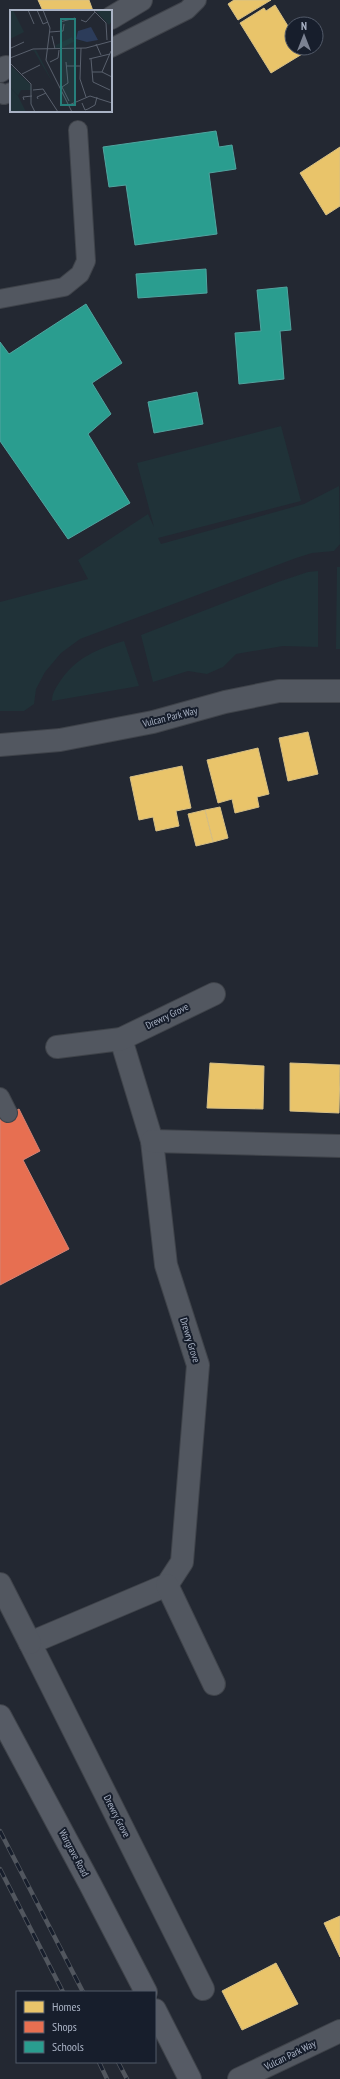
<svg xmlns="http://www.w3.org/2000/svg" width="340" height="2079" font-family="'PT Sans Narrow',sans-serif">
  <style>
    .grass { fill: #203238 }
    .homes { fill: #e9c46a; stroke: #d6bf85 }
    .shops { fill: #e76f51; stroke: #d58374 }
    .schools { fill: #2a9d8f; stroke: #50a49f }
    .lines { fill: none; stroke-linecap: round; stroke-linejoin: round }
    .lane-casing { stroke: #3f434a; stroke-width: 20 }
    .street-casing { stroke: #3f434a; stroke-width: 24 }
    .secondary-casing { stroke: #3f434a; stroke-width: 24 }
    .lane { stroke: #525760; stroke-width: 18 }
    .street { stroke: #525760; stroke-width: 22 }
    .secondary { stroke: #565b65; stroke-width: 22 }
    .rail-casing { stroke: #51565e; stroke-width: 4.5 }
    .rail { stroke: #171e2c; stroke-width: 3; stroke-dasharray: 9; stroke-linecap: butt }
    .labels { text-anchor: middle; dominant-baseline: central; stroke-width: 4; stroke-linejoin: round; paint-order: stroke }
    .street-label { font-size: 10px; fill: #aab3c5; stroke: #171e2c }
    .inset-road { fill: none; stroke: #59606d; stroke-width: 1 }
    .view { fill: #267f7b; fill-opacity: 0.15; stroke: #267f7b; stroke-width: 2 }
    .inset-edge { fill: none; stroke: #aab3c5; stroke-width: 2 }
  </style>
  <rect width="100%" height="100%" fill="#232832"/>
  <!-- grass -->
  <g class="grass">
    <path d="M281 426 301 501 158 538 161 544 304 504 339 486 340 544 334 551 312 553 296 558 80 639 61 653 45 672 36 689 34 704 24 711H0V602L88 579 78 560 148 514 154 527 137 463Z"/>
    <path d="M337 567H340V649H336Z"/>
    <path d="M318 571V647L283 646 236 654 223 667 207 674 188 671 153 682 141 635 278 582 308 572Z"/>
    <path d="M124 641 139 686 52 701C52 694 55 689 59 683 75 658 97 649 124 641Z"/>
  </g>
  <!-- homes -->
  <g class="homes">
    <path d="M38 0H89L93 11H43Z"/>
    <path d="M234 0H271L238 20 228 4Z"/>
    <path d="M275 5 291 31 292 30V48H312L271 73 240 23 264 8 266 11Z"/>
    <path d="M340 147V206L326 215 300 173Z"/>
    <path d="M308 732 318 774 288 781 279 738Z"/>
    <path d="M258 748 269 794 257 797 259 807 235 813 232 799 218 803 207 760Z"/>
    <path d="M182 766 191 808 176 811 179 826 156 831 153 817 139 820 130 777Z"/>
    <path d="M220 807 228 838 213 842 205 810Z"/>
    <path d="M205 810 213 842 196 846 188 814Z"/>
    <path d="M210 1063 264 1066 263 1109 207 1108Z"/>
    <path d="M290 1063 340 1065 339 1113 290 1111Z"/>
    <path d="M340 1916V1957L324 1923Z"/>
    <path d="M276 1963 298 2004 242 2030 222 1991Z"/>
  </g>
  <!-- shops -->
  <path class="shops" d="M19 1109 40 1151 23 1160 69 1249 0 1285V1119Z"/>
  <!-- schools -->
  <g class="schools">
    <path d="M216 131 219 147 232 145 236 169 209 173 217 234 135 245 126 185 109 187 103 147Z"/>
    <path d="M206 269 207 293 138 298 136 274Z"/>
    <path d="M287 287 291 330 280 331 284 379 239 384 235 333 261 331 257 290Z"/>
    <path d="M86 304 122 363 92 383 111 414 88 434 130 503 68 539 0 441V342L9 354Z"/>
    <path d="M197 392 203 424 154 433 148 402Z"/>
  </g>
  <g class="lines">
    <!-- lane casing -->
    <g class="lane-casing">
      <g id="lane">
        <path d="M111 48 187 10 197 0"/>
        <path d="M0 92 4 95 11 92"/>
        <path d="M0 299 64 287 80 274 86 261 78 130"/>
        <path d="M0 1097 8 1113"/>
      </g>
    </g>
    <!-- street casing -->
    <g class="street-casing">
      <g id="street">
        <path d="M111 18 141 0"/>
        <path d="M0 71 6 67"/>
        <path d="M0 745 60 740 153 722 225 702 279 691H340"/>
        <path d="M121 1039 152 1141 166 1265 198 1365 182 1562 167 1585 30 1643 203 1989"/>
        <path d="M57 1047 121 1039 214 994"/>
        <path d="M152 1141 340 1146"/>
        <path d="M0 1584 30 1643"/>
        <path d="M167 1585 214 1684"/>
        <path d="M239 2079 340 2031"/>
      </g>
    </g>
    <!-- secondary casing -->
    <g class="secondary-casing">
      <g id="secondary">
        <path d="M0 1716 90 1884 146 1992"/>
        <path d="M155 2010 190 2079"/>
      </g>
    </g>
    <!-- lane -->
    <use href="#lane" class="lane"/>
    <!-- street -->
    <use href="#street" class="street"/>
    <!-- secondary -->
    <use href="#secondary" class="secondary"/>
    <!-- rail casing -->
    <g class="rail-casing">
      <g id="rail">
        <path d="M0 1831 83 1992"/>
        <path d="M0 1869 63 1992"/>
        <path d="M99 2062 107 2079"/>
        <path d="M118 2062 127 2079"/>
      </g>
    </g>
    <!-- rail -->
    <use href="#rail" class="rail"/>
  </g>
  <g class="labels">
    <!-- street labels -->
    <g class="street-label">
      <text transform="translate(170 717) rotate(-14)">Vulcan Park Way</text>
      <text transform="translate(167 1016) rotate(-26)">Drewry Grove</text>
      <text transform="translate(190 1340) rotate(73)">Drewry Grove</text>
      <text transform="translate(117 1816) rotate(63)">Drewry Grove</text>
      <text transform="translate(74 1853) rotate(62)">Wargrave Road</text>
      <text transform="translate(290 2055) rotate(-26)">Vulcan Park Way</text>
    </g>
  </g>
  <!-- overview -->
  <g transform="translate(10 10)">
    <rect width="102" height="102" fill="#232832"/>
    <path d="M0 0H3L14 22 0 29ZM85 0H102V11L99 15ZM62 27 63 30 78 33 65 31 52 38H45L46 35ZM26 40 44 75 24 41H19ZM0 55 20 74 22 80H11L8 86 0 77Z" fill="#203238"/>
    <path d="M0 77 8 86 16 102H0Z" fill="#203238"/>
    <path d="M81 17 88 30 77 32 66 29 68 21Z" fill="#2c3c5a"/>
    <path class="inset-road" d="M18 0 24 14M27 0 33 14 38 12M33 0 40 18 36 50 62 102M83 0 96 13 97 30M71 10 76 12 85 2M50 12 65 8M40 22 53 21 54 14M42 26 45 39M86 34 91 45M1 38 14 32M71 38 70 69 76 87M0 48 23 39 76 38 102 31M79 49 100 44M81 49 83 72 100 80M40 52 48 48 49 40M56 52 58 73 52 77 59 91M0 53 21 74V94L25 102M57 56H70M82 62H92L102 67M92 62 101 41M12 64 30 55M23 80 33 79 48 102M28 89 27 87 36 83M14 90 13 87 22 86M72 93 75 100 78 99 85 95 87 87M59 95 80 86 102 93"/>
    <path class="view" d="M51 9H65V95H51Z"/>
    <rect width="102" height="102" class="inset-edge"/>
  </g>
  <!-- legend -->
  <rect x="16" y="1991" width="140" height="72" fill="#171e2c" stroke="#525a69"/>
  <rect x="24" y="2001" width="20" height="12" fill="#e9c46a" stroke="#525a69"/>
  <text x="52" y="2011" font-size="12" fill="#aab3c5">Homes</text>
  <rect x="24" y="2021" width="20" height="12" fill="#e76f51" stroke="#525a69"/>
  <text x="52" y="2031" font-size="12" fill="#aab3c5">Shops</text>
  <rect x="24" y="2041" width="20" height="12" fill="#2a9d8f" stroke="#525a69"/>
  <text x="52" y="2051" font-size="12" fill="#aab3c5">Schools</text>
  <!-- north arrow -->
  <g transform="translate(304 36)"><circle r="19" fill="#171e2c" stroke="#525a69"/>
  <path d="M0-3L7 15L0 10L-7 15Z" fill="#7b8292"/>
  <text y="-6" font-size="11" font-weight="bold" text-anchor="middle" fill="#aab3c5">N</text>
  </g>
</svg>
